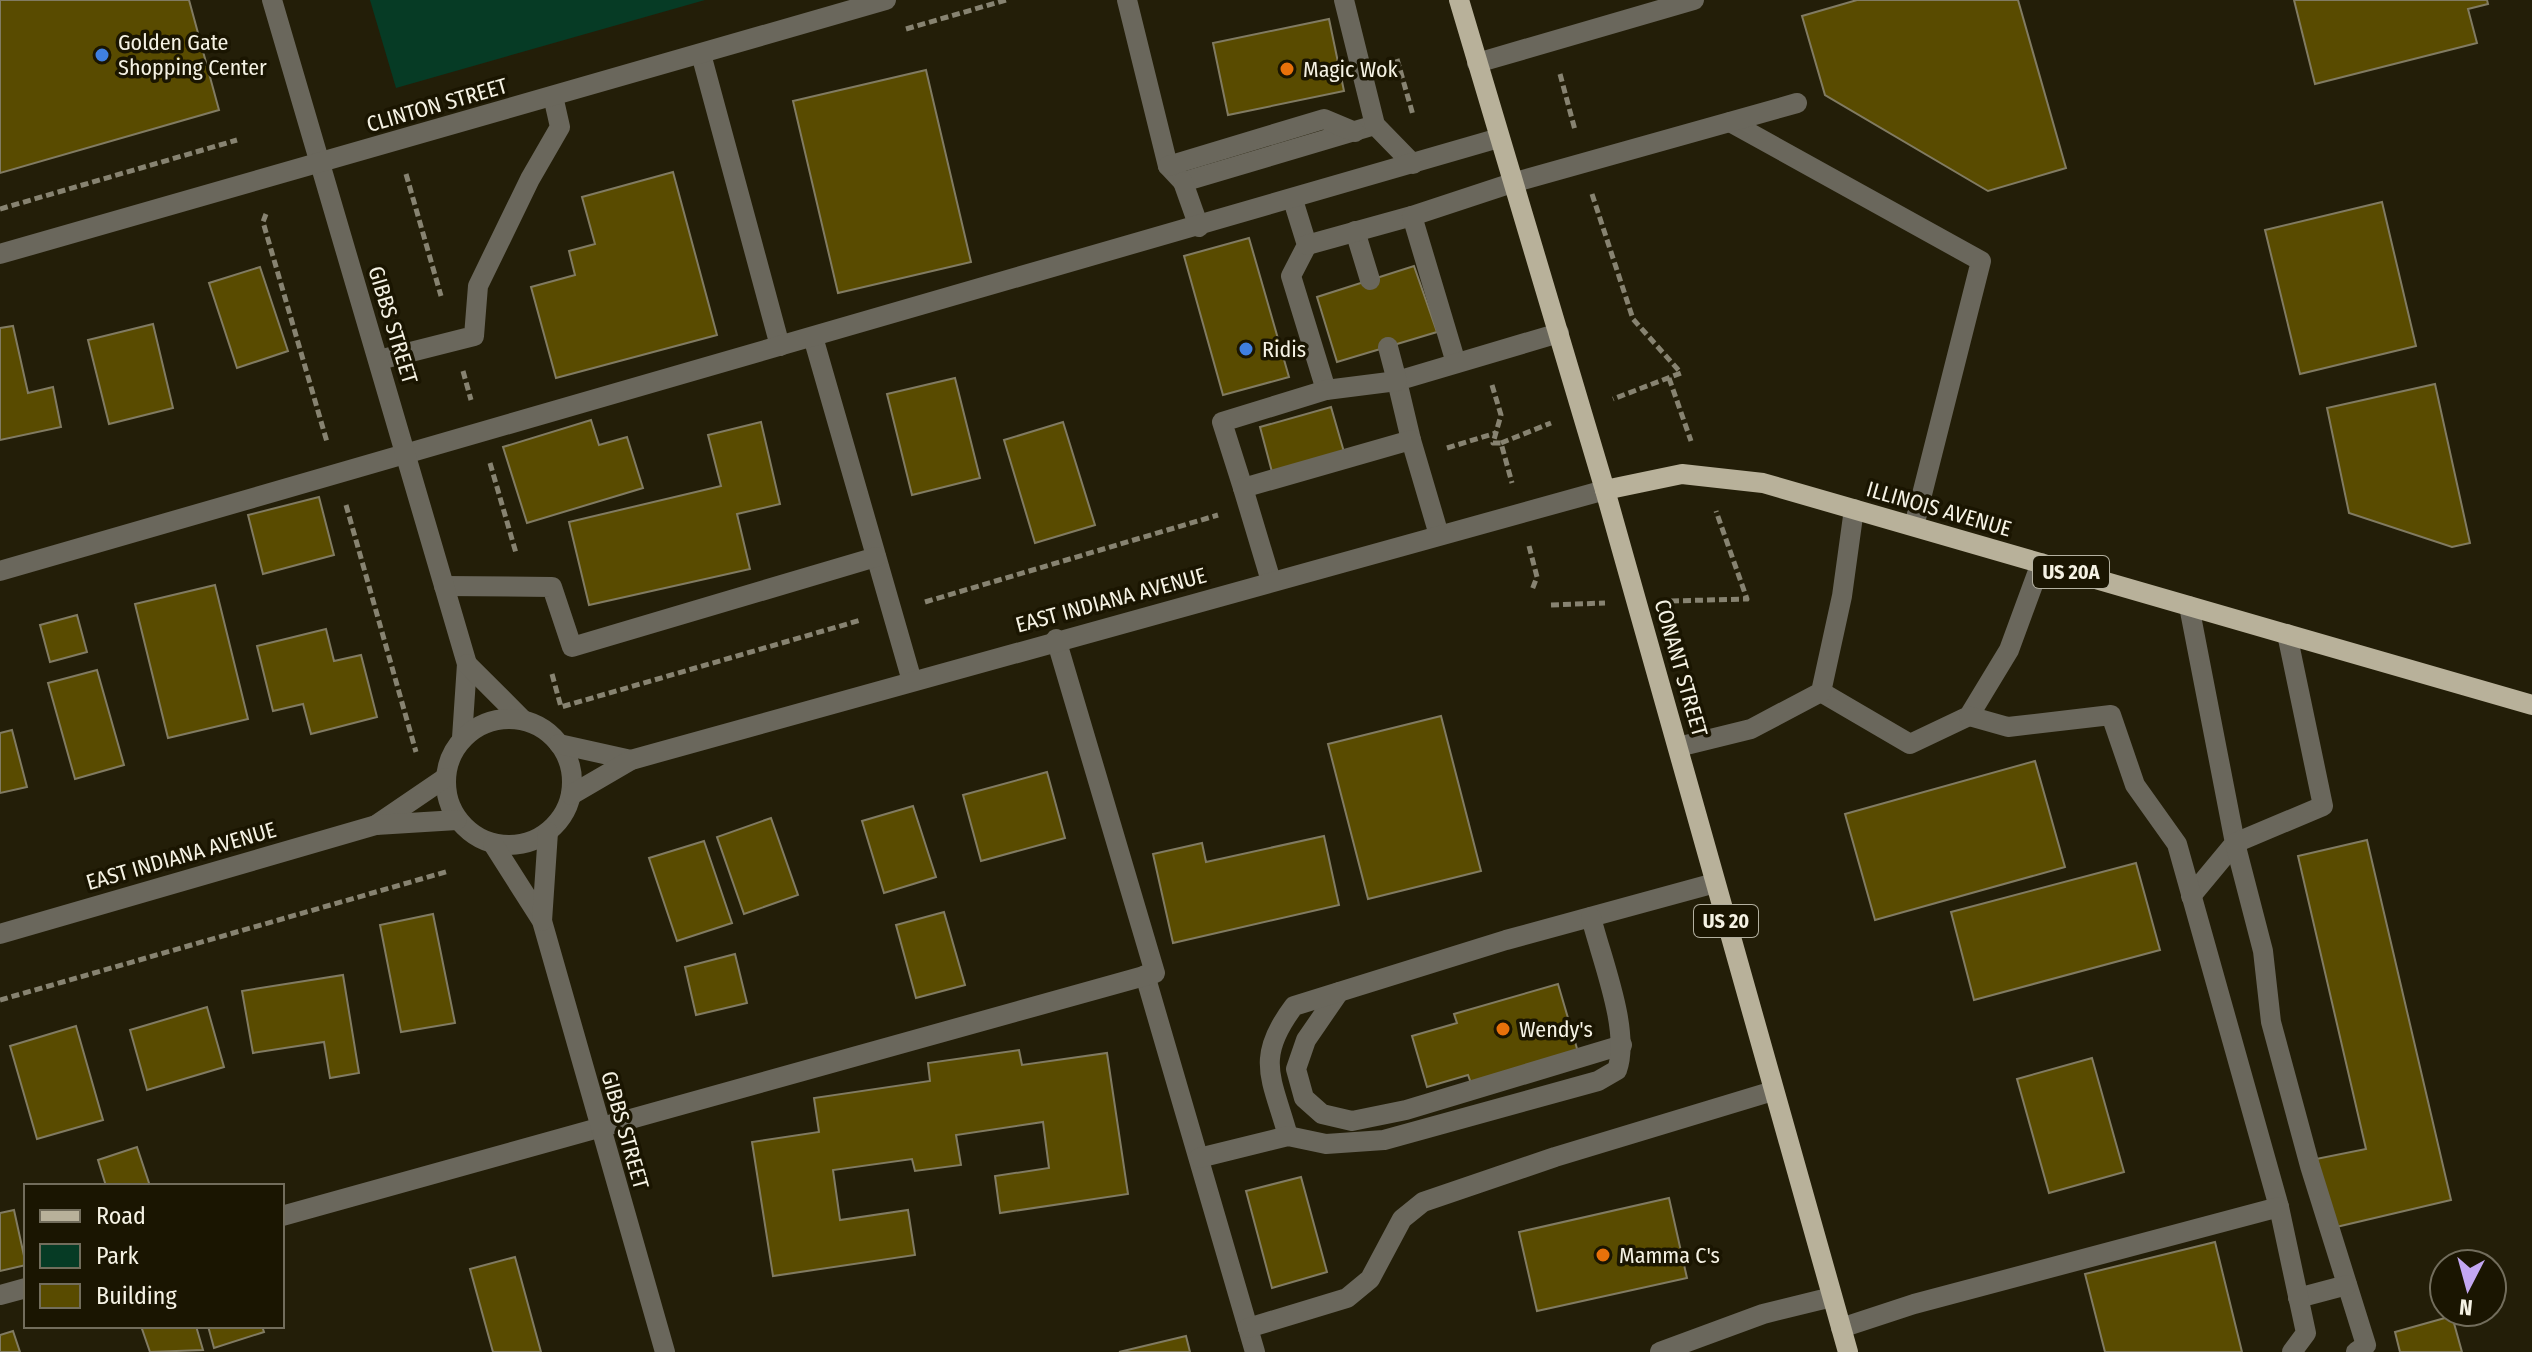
<svg xmlns="http://www.w3.org/2000/svg" width="2532" height="1352" font-family="'Fira Sans Condensed',sans-serif">
  <style>
    .green { fill: #063b25 }
    .building { fill: #594b00; stroke: #817b62; stroke-width: 2 }
    .lines { fill: none; stroke-linecap: round; stroke-linejoin: round }
    .path { stroke: #878371; stroke-width: 5; stroke-dasharray: 8 4; stroke-linecap: butt }
    .lane { stroke: #6a675c; stroke-width: 20 }
    .street { stroke: #6a675c; stroke-width: 20 }
    .primary { stroke: #b8b19a; stroke-width: 20 }
    .shop-dot { fill: #3f7fe0; stroke: #1a1501; stroke-width: 3 }
    .food-dot { fill: #e8710a; stroke: #1a1501; stroke-width: 3 }
    .labels { text-anchor: middle; dominant-baseline: central; stroke-width: 7; stroke-linejoin: round; paint-order: stroke }
    .shield { fill: #1a1501; stroke: #b3b0a0; stroke-width: 2 }
    .shield-label { font-size: 20px; font-weight: bold; fill: #f5f2e4 }
    .poi-label { font-size: 22px; fill: #f5f2e4; stroke: #1a1501; text-anchor: start }
    .street-label { font-size: 22px; fill: #f5f2e4; stroke: #1a1501 }
  </style>
  <rect width="100%" height="100%" fill="#231e08"/>
  <!-- green -->
  <path class="green" d="M370 0H705L396 88Z"/>
  <!-- building -->
  <g class="building">
    <path d="M0 0H189L219 110 0 173Z"/>
    <path d="M1857 0H2018L2066 168 1988 191 1825 95 1802 16Z"/>
    <path d="M2294 0H2487L2488 4 2468 9 2477 43 2315 84Z"/>
    <path d="M1329 19 1344 91 1228 115 1213 43Z"/>
    <path d="M926 70 971 262 838 293 793 101Z"/>
    <path d="M673 172 717 335 556 378 531 287 575 275 569 251 595 244 582 197Z"/>
    <path d="M2382 202 2416 346 2300 374 2265 230Z"/>
    <path d="M1249 238 1289 377 1223 395 1184 256Z"/>
    <path d="M1414 266 1437 332 1337 362 1317 297Z"/>
    <path d="M260 267 288 351 237 368 209 283Z"/>
    <path d="M153 324 173 408 109 424 88 340Z"/>
    <path d="M13 326 28 393 53 387 61 427 0 440V328Z"/>
    <path d="M955 378 980 478 912 495 887 394Z"/>
    <path d="M2435 384 2470 543 2452 547 2349 513 2327 408Z"/>
    <path d="M1331 407 1344 452 1272 472 1260 427Z"/>
    <path d="M591 420 599 445 627 437 643 488 527 523 503 447Z"/>
    <path d="M761 422 780 504 737 514 750 569 589 605 569 522 721 486 708 435Z"/>
    <path d="M1063 422 1095 525 1035 543 1004 440Z"/>
    <path d="M319 497 334 555 263 574 248 515Z"/>
    <path d="M215 585 248 719 168 738 135 604Z"/>
    <path d="M77 615 87 652 50 662 40 625Z"/>
    <path d="M326 629 334 661 361 655 377 717 311 734 303 704 273 711 257 646Z"/>
    <path d="M97 670 124 765 75 779 48 683Z"/>
    <path d="M1441 716 1481 871 1368 899 1328 744Z"/>
    <path d="M12 730 27 787 0 793V733Z"/>
    <path d="M2035 761 2065 867 1875 920 1845 814Z"/>
    <path d="M1047 772 1065 838 981 861 963 795Z"/>
    <path d="M913 806 936 877 884 893 862 821Z"/>
    <path d="M771 818 798 895 744 914 717 837Z"/>
    <path d="M1324 836 1339 905 1173 943 1153 854 1202 843 1206 862Z"/>
    <path d="M2367 840 2451 1200 2332 1228 2316 1159 2366 1149 2298 856Z"/>
    <path d="M704 841 732 923 677 941 649 858Z"/>
    <path d="M2136 863 2160 950 1974 1000 1951 912Z"/>
    <path d="M944 912 965 985 916 998 896 925Z"/>
    <path d="M433 914 455 1023 401 1032 380 925Z"/>
    <path d="M735 954 747 1003 696 1015 685 967Z"/>
    <path d="M343 975 359 1073 330 1078 324 1042 253 1053 242 991Z"/>
    <path d="M1558 984 1578 1052 1471 1083 1468 1075 1427 1087 1412 1036 1457 1023 1454 1014Z"/>
    <path d="M207 1007 224 1067 147 1090 130 1030Z"/>
    <path d="M76 1026 103 1120 37 1139 10 1046Z"/>
    <path d="M1019 1050 1022 1065 1107 1053 1128 1194 1000 1213 995 1176 1049 1168 1043 1122 956 1135 961 1165 915 1171 912 1159 833 1170 840 1220 908 1210 915 1255 773 1276 752 1142 819 1132 814 1098 930 1081 928 1063Z"/>
    <path d="M2092 1058 2124 1172 2049 1193 2017 1079Z"/>
    <path d="M137 1147 150 1186H106L98 1160Z"/>
    <path d="M1301 1177 1327 1272 1272 1288 1246 1191Z"/>
    <path d="M1669 1198 1687 1278 1537 1311 1519 1232Z"/>
    <path d="M14 1210 26 1265 0 1271V1213Z"/>
    <path d="M2215 1242 2242 1352H2105L2085 1274Z"/>
    <path d="M515 1257 541 1352H493L470 1269Z"/>
    <path d="M2452 1316 2462 1352H2400L2395 1332Z"/>
    <path d="M141 1326H196L203 1350 150 1352Z"/>
    <path d="M208 1326H262L264 1332 214 1348Z"/>
    <path d="M13 1331 20 1352H0V1335Z"/>
    <path d="M1186 1336 1190 1352H1119Z"/>
  </g>
  <g class="lines">
    <!-- path -->
    <g class="path">
      <path d="M906 29 1006 0"/>
      <path d="M1397 59 1413 115"/>
      <path d="M1560 74 1575 130"/>
      <path d="M406 174 441 296"/>
      <path d="M1592 194 1633 319 1681 373 1613 399"/>
      <path d="M0 209 237 140"/>
      <path d="M266 214 263 222 327 442"/>
      <path d="M463 371 471 400"/>
      <path d="M1669 378 1691 441"/>
      <path d="M1492 385 1501 415 1493 443H1501L1512 483"/>
      <path d="M1501 443 1551 423"/>
      <path d="M1447 448 1496 433"/>
      <path d="M490 463 516 553"/>
      <path d="M346 505 416 752"/>
      <path d="M1529 546 1537 577 1532 590"/>
      <path d="M1671 601 1747 599 1716 511"/>
      <path d="M925 602 1218 515"/>
      <path d="M1551 605 1605 603"/>
      <path d="M552 674 561 707 861 620"/>
      <path d="M0 1000 449 871"/>
    </g>
    <!-- lane -->
    <g class="lane">
      <path d="M1127 0 1168 166 1183 182 1375 125"/>
      <path d="M1344 0 1375 125 1413 164"/>
      <path d="M701 54 780 346"/>
      <path d="M1477 63 1694 0"/>
      <path d="M1730 122 1981 261 1914 526"/>
      <path d="M1168 166 1324 119 1355 132"/>
      <path d="M1183 182 1199 227"/>
      <path d="M1293 200 1307 245 1291 276 1326 390"/>
      <path d="M1355 231 1370 280"/>
      <path d="M1307 245 1412 216"/>
      <path d="M813 337 912 681"/>
      <path d="M379 360 474 336 478 286 530 179 560 127 553 96"/>
      <path d="M1456 363 1412 216 1512 183 1797 103"/>
      <path d="M1411 440 1397 381 1559 333"/>
      <path d="M1243 488 1222 422 1326 390 1397 381 1388 347"/>
      <path d="M0 571 1499 138"/>
      <path d="M1271 581 1243 488 1411 440 1439 535"/>
      <path d="M444 586 552 587 572 647 876 557"/>
      <path d="M2189 606 2235 843 2191 896"/>
      <path d="M2287 634 2323 806 2235 843 2263 951 2271 1022 2310 1166 2366 1345 2356 1352"/>
      <path d="M1821 692 1910 744 1969 716 2009 650 2041 563"/>
      <path d="M1969 716 2008 727 2111 715 2135 785 2177 844 2279 1207"/>
      <path d="M1678 747 1751 729 1821 692 1842 596 1854 509"/>
      <path d="M1145 975 1255 1352"/>
      <path d="M1339 992 1306 1040 1296 1069 1304 1098 1322 1114 1352 1121 1406 1110 1622 1045"/>
      <path d="M1288 1136C1272 1078 1254 1059 1294 1006L1506 940 1715 883"/>
      <path d="M1199 1158 1288 1136 1326 1144 1384 1140 1598 1081 1617 1070C1631 1031 1601 958 1591 917"/>
      <path d="M282 1216 1155 973 1056 639"/>
      <path d="M0 1295 26 1288"/>
      <path d="M2298 1298 2347 1285"/>
      <path d="M1248 1328 1347 1298 1370 1279 1402 1219 1423 1202 1555 1157 1773 1091"/>
      <path d="M1841 1328 1914 1304 2279 1207 2306 1333 2292 1352"/>
      <path d="M1660 1352 1763 1314 1832 1297"/>
    </g>
    <!-- street -->
    <g class="street">
      <path d="M272 0 467 664 462 738"/>
      <path d="M0 254 886 0"/>
      <path d="M467 664 523 720"/>
      <circle cx="509" cy="782" r="63"/>
      <path d="M559 744 631 760"/>
      <path d="M571 795 631 760 1605 490"/>
      <path d="M376 825 445 778"/>
      <path d="M493 844 542 921 665 1352"/>
      <path d="M542 921 548 832"/>
      <path d="M0 934 376 825 457 820"/>
    </g>
    <!-- primary -->
    <g class="primary">
      <path d="M1459 0 1605 490 1848 1352"/>
      <path d="M1605 490 1682 474 1763 483 2532 705"/>
    </g>
  </g>
  <!-- markers -->
  <g class="shop-dot">
    <circle cx="102" cy="55" r="8"/>
    <circle cx="1246" cy="349" r="8"/>
  </g>
  <g class="food-dot">
    <circle cx="1287" cy="69" r="8"/>
    <circle cx="1503" cy="1029" r="8"/>
    <circle cx="1603" cy="1255" r="8"/>
  </g>
  <g class="labels">
    <!-- shield labels -->
    <g class="shield">
      <rect x="2033" y="556" width="76" height="32" rx="6"/>
      <rect x="1694" y="905" width="64" height="32" rx="6"/>
    </g>
    <g class="shield-label">
      <text x="2071" y="572">US 20A</text>
      <text x="1726" y="921">US 20</text>
    </g>
    <!-- poi labels -->
    <g class="poi-label">
      <text x="118" y="42">Golden Gate<tspan x="118" dy="25">Shopping Center</tspan></text>
      <text x="1303" y="69">Magic Wok</text>
      <text x="1262" y="349">Ridis</text>
      <text x="1519" y="1029">Wendy's</text>
      <text x="1619" y="1255">Mamma C's</text>
    </g>
    <!-- street labels -->
    <g class="street-label">
      <text transform="translate(437 105) rotate(-16)">CLINTON STREET</text>
      <text transform="translate(393 325) rotate(73)">GIBBS STREET</text>
      <text transform="translate(1939 509) rotate(16)">ILLINOIS AVENUE</text>
      <text transform="translate(1111 600) rotate(-15)">EAST INDIANA AVENUE</text>
      <text transform="translate(1681 668) rotate(74)">CONANT STREET</text>
      <text transform="translate(181 856) rotate(-16)">EAST INDIANA AVENUE</text>
      <text transform="translate(625 1130) rotate(74)">GIBBS STREET</text>
    </g>
  </g>
  <!-- legend -->
  <rect x="24" y="1184" width="260" height="144" fill="#1a1501" stroke="#726d5c" stroke-width="2"/>
  <rect x="40" y="1210" width="40" height="12" fill="#b8b19a" stroke="#726d5c" stroke-width="2"/>
  <text x="96" y="1224" font-size="24" fill="#f5f2e4">Road</text>
  <rect x="40" y="1244" width="40" height="24" fill="#063b25" stroke="#726d5c" stroke-width="2"/>
  <text x="96" y="1264" font-size="24" fill="#f5f2e4">Park</text>
  <rect x="40" y="1284" width="40" height="24" fill="#594b00" stroke="#726d5c" stroke-width="2"/>
  <text x="96" y="1304" font-size="24" fill="#f5f2e4">Building</text>
  <!-- north arrow -->
  <g transform="translate(2468 1288) rotate(186)"><circle r="38" fill="#1a1501" stroke="#726d5c" stroke-width="2"/>
  <path d="M0-6L14 30L0 20L-14 30Z" fill="#c3a7f2"/>
  <text y="-12" font-size="22" font-weight="bold" text-anchor="middle" fill="#f5f2e4">N</text>
  </g>
</svg>
